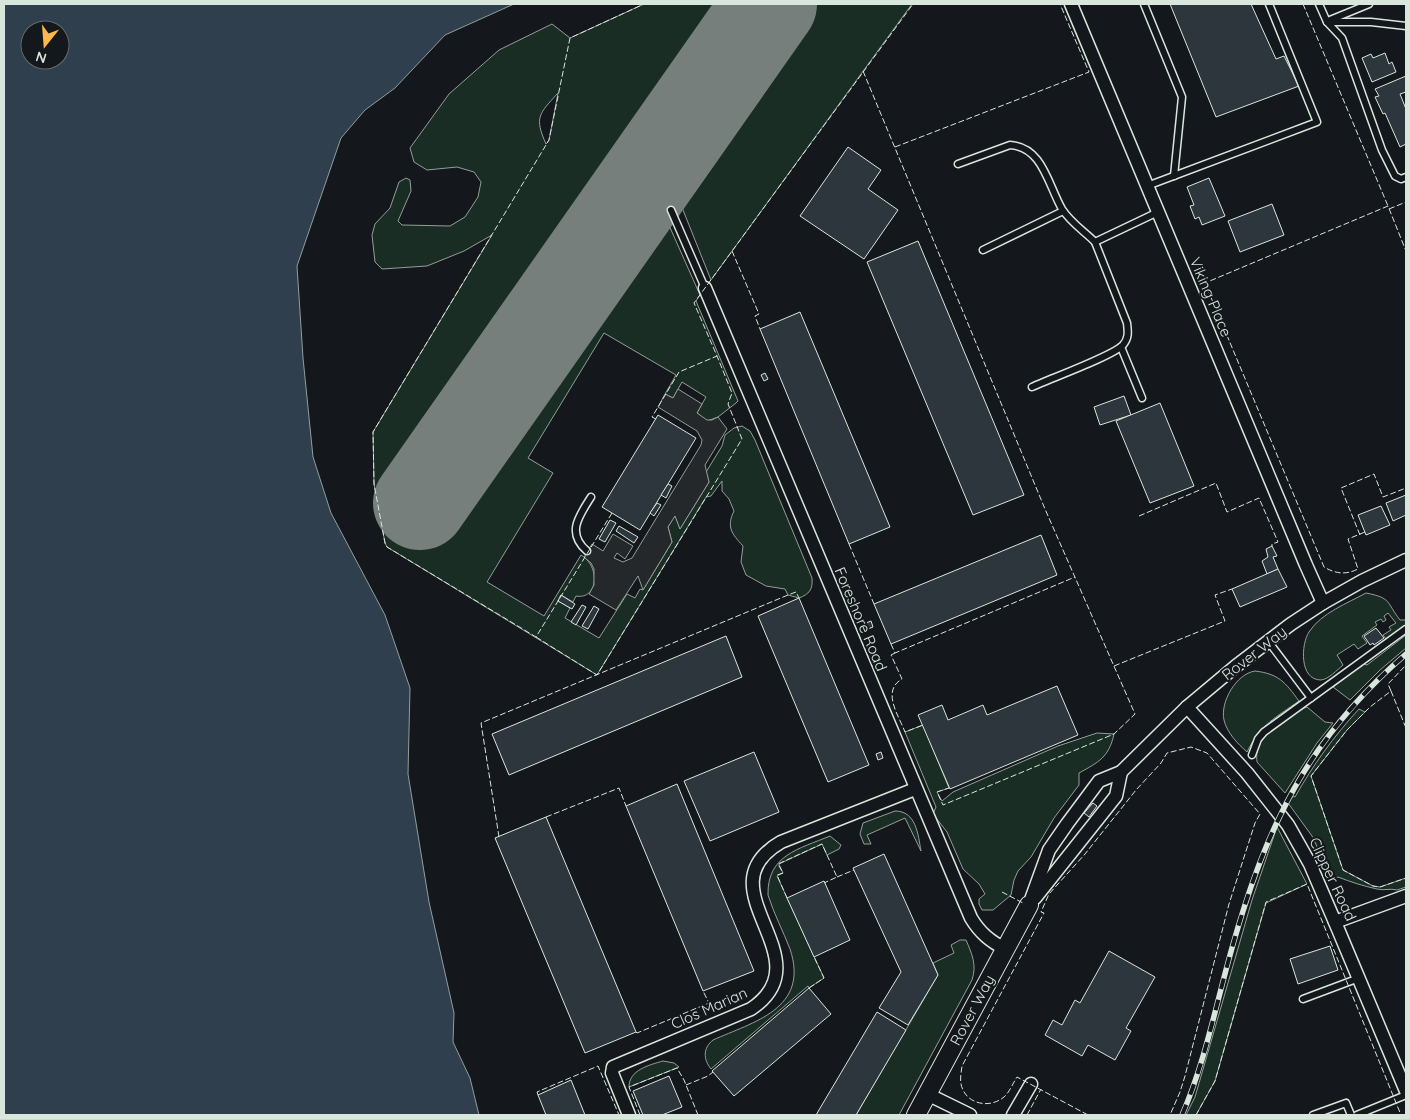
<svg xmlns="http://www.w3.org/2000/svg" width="1410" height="1119" font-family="Quicksand,sans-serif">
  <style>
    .green { fill: #1a2d24; stroke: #939e99; fill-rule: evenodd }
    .parking { fill: #24282b; stroke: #939e99 }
    .water { fill: #2f3f4d; stroke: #939e99; fill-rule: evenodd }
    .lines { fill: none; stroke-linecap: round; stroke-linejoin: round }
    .runway { stroke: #767f7c; stroke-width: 94 }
    .building { fill: #2c363c; stroke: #d8e6dc }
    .lane-casing { stroke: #d8e6dc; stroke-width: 9 }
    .street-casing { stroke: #d8e6dc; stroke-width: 15 }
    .secondary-casing { stroke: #d8e6dc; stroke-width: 20 }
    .lane { stroke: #14181c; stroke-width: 6 }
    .street { stroke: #14181c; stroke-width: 12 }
    .secondary { stroke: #14181c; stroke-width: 18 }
    .rail-casing { stroke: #d8e6dc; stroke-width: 5.5 }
    .rail { stroke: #14181c; stroke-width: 4; stroke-dasharray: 11; stroke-linecap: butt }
    .fence { stroke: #d8e6dc; stroke-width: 1; stroke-dasharray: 6 2.5; stroke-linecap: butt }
    .labels { text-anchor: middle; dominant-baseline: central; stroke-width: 4; stroke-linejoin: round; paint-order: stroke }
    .street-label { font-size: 15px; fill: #d8e6dc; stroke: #14181c }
  </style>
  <rect width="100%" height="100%" fill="#14181c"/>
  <!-- green -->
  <g class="green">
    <path d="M644 4H912L711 280 681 205 668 223 700 295 696 301 738 401 736 403 718 417 707 421 697 413 706 397 682 382 673 398 665 394 676 375 604 333 528 458 553 473 487 582 544 616 581 555C601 567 598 600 576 596L573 602 561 595 558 601 570 608 565 618 599 638 627 594 635 598 640 589 643 590 672 542 668 527 675 515 680 529 709 482 706 472 722 446 725 435 734 428 742 426 750 431 755 440 812 578C813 590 809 594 799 598L788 595 785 589 766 586 746 575 741 562 743 546C732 534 726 527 734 511L729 499 722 491V481L711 496 706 497 597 675 387 547 385 543 374 484 373 432 492 235 464 251 427 266 382 269 375 262 372 235 375 224 390 208 399 182 406 178 410 180 411 191 398 221 402 225 450 226 465 217 478 197 481 182 474 172 457 167 427 170 414 162 410 148 449 94 499 50 552 24 570 38ZM558 93 549 140 546 144C534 117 539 114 558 93Z"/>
    <path d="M1366 593C1392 598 1386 602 1400 620H1406V625L1386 639 1383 635 1391 630 1389 627 1396 623 1388 613 1384 616 1386 620 1383 622 1381 619 1375 622 1377 625 1362 636 1367 643 1358 649 1354 644 1337 655 1343 665C1337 670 1329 679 1321 680 1299 680 1301 644 1309 632 1321 613 1348 603 1366 593Z"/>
    <path d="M1406 635V648L1380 670 1350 700 1333 687 1364 664 1367 665Z"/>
    <path d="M1255 671C1279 674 1285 682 1299 701 1275 718 1261 724 1247 752 1238 744 1227 733 1224 720 1220 702 1236 674 1255 671Z"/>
    <path d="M1307 707 1325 722 1333 723 1317 743 1285 793 1257 762C1256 755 1257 746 1262 740 1268 731 1297 710 1307 707Z"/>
    <path d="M1359 709 1365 712 1347 730 1311 776 1343 870 1373 886 1380 887 1406 878V887L1397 890C1390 888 1384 891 1377 889 1363 886 1351 882 1338 877L1333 881 1312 836 1288 803 1293 796 1295 797C1313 765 1334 736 1359 709Z"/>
    <path d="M923 725 949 788 937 792 942 801 953 792 1058 746 1097 733 1114 734C1109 757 1099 762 1079 773V785L1054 818 1031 857 1018 871 1014 880 1011 895 993 910H982L979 904V899L985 894 979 884 963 869 947 832 933 814 936 807 905 732Z"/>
    <path d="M895 811C916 811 918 834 921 851L905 818 867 835 871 844H864L860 834 863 823Z"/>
    <path d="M1277 827 1307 884 1266 903 1215 1081 1196 1115H1186L1195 1097 1252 900Z"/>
    <path d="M830 836 841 845 839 849 827 855 822 844 779 864 783 873 777 876 824 978 809 988 808 986 711 1069C703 1059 703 1048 713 1040 753 1022 810 1009 790 949 783 931 774 914 768 895 767 855 799 849 830 836Z"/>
    <path d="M960 940H966C972 954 977 965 972 980L899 1115H856L938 975 933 963 954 953 951 945Z"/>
    <path d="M663 1061 674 1063 679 1067 629 1087C629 1070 649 1065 663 1061Z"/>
  </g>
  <!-- parking -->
  <path class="parking" d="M678 389 702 404 697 413 707 420H712L718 417 727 429 705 465 709 482 680 529 675 516 668 527 672 542 643 590 638 576 616 610 589 594 594 585V569L591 563 584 557 592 544 603 551 613 534 633 546 625 559 617 553 614 558 623 562 632 558 701 445 702 440 697 431 658 407 665 394 673 398Z"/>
  <!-- water -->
  <path class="water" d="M4 4H514L445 35 395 88 365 110 341 138 297 266 303 358 313 457 331 513 385 615 410 688 408 774 429 902 454 1013 453 1042 470 1078 479 1115H4ZM30 30H60V60H30Z"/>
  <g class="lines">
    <!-- runway -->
    <path class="runway" d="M420 503 770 4"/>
  </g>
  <!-- building -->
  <g class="building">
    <path d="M1170 4H1251L1276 59 1284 56 1299 86 1216 117Z"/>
    <path d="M1385 53 1389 64 1392 62 1396 72 1372 82 1362 58 1371 54 1373 58Z"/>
    <path d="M1406 76V92L1400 94 1406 109V144L1400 147 1385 113 1383 114 1375 97 1379 96 1375 89Z"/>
    <path d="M848 147 881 170 868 189 898 210 864 259 800 216Z"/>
    <path d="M1209 178 1225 216 1202 225 1199 217 1195 219 1190 206 1194 205 1187 187Z"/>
    <path d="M1272 204 1284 235 1240 252 1228 221Z"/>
    <path d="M918 241 1024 495 973 515 867 262Z"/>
    <path d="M800 312 890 527 849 544 760 329Z"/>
    <path d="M765 373 768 379 764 381 761 375Z"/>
    <path d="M1124 396 1131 415 1100 425 1094 407Z"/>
    <path d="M1160 403 1194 486 1150 503 1116 421Z"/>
    <path d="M658 415 696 438 640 530 602 507Z"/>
    <path d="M668 484 672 486 666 498 661 495Z"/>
    <path d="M1406 495V515L1393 521 1386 503Z"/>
    <path d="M657 503 661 505 654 516 650 513Z"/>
    <path d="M1381 506 1390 525 1366 535 1358 515Z"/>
    <path d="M610 520 616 523 605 542 599 539Z"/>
    <path d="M619 526 638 537 634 543 616 531Z"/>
    <path d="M1041 535 1057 575 891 644 874 604Z"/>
    <path d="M1272 546 1277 556 1273 557 1278 569 1267 574 1262 561 1268 557 1266 549Z"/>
    <path d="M1278 569 1287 587 1240 607 1232 589Z"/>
    <path d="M561 595 575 604 572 609 558 601Z"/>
    <path d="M799 598 869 765 828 782 758 616Z"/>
    <path d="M582 605 586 607 576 625 571 622Z"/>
    <path d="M594 606 599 609 588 629 582 626Z"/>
    <path d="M871 621 873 627 868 629 866 623Z"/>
    <path d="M1376 628 1384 638 1374 645 1373 643 1370 645 1364 636Z"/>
    <path d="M726 636 742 677 509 775 492 734Z"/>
    <path d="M1057 686 1078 735 950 789 918 715 942 705 948 720 983 705 987 715Z"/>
    <path d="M754 752 779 812 710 841 684 781Z"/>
    <path d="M881 752 883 758 878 760 876 754Z"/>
    <path d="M677 784 754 971 703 991 626 806Z"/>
    <path d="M1093 803 1097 806 1089 817 1084 813Z"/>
    <path d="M546 817 636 1032 585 1053 495 838Z"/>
    <path d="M884 854 938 975 908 1025 879 1008 901 972 853 868Z"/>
    <path d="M824 881 850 940 814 957 787 898Z"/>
    <path d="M1330 946 1338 970 1298 984 1290 959Z"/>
    <path d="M1109 951 1155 977 1126 1028 1131 1031 1115 1060 1088 1045 1082 1056 1045 1035 1053 1020 1062 1025 1075 1000 1080 1003Z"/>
    <path d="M809 988 831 1014 734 1096 712 1071Z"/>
    <path d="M877 1012 906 1030 856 1115H816Z"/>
    <path d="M669 1076 682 1107 662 1115H643L633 1091Z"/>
    <path d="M571 1080 585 1115H546L538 1095Z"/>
  </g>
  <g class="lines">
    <!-- lane casing -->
    <g class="lane-casing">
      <g id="lane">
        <path d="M1144 4 1182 97 1174 176"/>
        <path d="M1319 4 1327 22 1342 38 1382 150 1395 176 1401 179 1406 177"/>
        <path d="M1330 20 1369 4"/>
        <path d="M1327 22H1371L1406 26"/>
        <path d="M958 164 1010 145C1043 147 1048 185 1062 209 1070 222 1085 232 1095 242"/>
        <path d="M1147 186 1317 122 1269 4"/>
        <path d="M671 210 705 288"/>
        <path d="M983 250 1063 211"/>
        <path d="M1121 347 1142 398"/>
        <path d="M1032 387C1049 379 1113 356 1123 345 1129 338 1128 332 1127 323L1095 242 1158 212"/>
        <path d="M587 551C566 533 579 516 591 497"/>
        <path d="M1268 641 1311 698"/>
        <path d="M1252 755 1258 739 1264 732 1406 629"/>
        <path d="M1303 999 1359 978"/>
        <path d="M1313 1115 1346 1103 1351 1115"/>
        <path d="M1357 1115 1406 1095"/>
      </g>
    </g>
    <!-- street casing -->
    <g class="street-casing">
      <g id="street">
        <path d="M1071 4 1306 565 1323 603"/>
        <path d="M705 288 971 918C980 933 990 941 1005 949"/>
        <path d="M1187 707 1247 773 1288 825 1310 864 1335 922 1406 1091"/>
        <path d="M1035 898 1116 796 1121 772"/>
        <path d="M1029 905 1049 850 1067 824 1099 781 1121 772 1187 707 1236 666 1291 624 1323 603 1362 581 1406 560"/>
        <path d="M1335 922 1406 896"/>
        <path d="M927 1094 970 1115"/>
        <path d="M629 1115 612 1073 613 1067 751 1009C827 958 700 889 781 842L915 789"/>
        <path d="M1013 1115 1031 1084"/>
      </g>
    </g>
    <!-- secondary casing -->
    <g class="secondary-casing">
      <path id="secondary" d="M916 1115 1029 905"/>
    </g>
    <!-- lane -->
    <use href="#lane" class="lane"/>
    <!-- street -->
    <use href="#street" class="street"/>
    <!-- secondary -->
    <use href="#secondary" class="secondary"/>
    <!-- rail casing -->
    <g class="rail-casing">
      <path id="rail" d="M1182 1115C1206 1060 1217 999 1234 941 1246 899 1261 854 1281 814 1310 753 1355 698 1406 654"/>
    </g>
    <!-- rail -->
    <use href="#rail" class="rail"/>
    <!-- fence -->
    <g class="fence">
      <path d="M1303 4 1388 206"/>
      <path d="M863 71 1045 509 1135 714 1114 734 943 805 937 792 949 788"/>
      <path d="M895 147 1089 72 1060 4"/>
      <path d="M1389 209 1406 202"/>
      <path d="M732 251 759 314 755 316 760 329"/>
      <path d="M656 419 652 417 679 372 717 356 694 303 913 4"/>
      <path d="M612 513 536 637 387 547 385 543 374 484 373 432 549 140 570 38 644 4"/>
      <path d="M1139 516 1216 483 1227 512 1259 498 1278 542 1272 544V546"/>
      <path d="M1365 532 1348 539 1358 569C1346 575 1336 574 1324 567L1205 283 1388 206 1406 251"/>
      <path d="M1360 535 1341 488 1374 474 1383 497 1406 488"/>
      <path d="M849 544 874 604"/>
      <path d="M536 637 597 675 742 439 728 404 732 393 717 356"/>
      <path d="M891 644 895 653 1075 577"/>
      <path d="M895 653 891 655 902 679C881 691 899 716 905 732L923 725"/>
      <path d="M1114 666 1225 621 1215 595 1232 589"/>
      <path d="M1391 691 1388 684 1406 665"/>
      <path d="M1406 728 1391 691 1370 707 1347 730 1311 776 1343 870 1373 886 1380 887 1406 878"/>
      <path d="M546 817 619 788 626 806"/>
      <path d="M499 837 481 723 788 595 796 592 799 598"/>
      <path d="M837 877 854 870"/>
      <path d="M1002 892 1023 903"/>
      <path d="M787 898 777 875 783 873 778 864 822 844 837 877 824 883"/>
      <path d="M809 988 824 978 814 957"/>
      <path d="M636 1032 637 1033 709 1003 703 991"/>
      <path d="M686 1085 708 1076 713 1072"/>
      <path d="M538 1095 537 1092 598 1066 619 1115"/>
      <path d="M640 1115 629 1087 677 1068 684 1080 698 1115"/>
      <path d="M1027 1115 1041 1089"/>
      <path d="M1088 1115 1017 1077C1013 1083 1009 1093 1004 1097 991 1108 970 1105 963 1090 959 1082 961 1074 962 1066L1044 913 1041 912 1049 894 1085 854 1136 790 1161 763 1167 753 1191 747 1207 753 1260 814 1255 823 1229 904 1185 1076 1180 1092 1170 1115"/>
      <path d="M1196 1115 1215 1081 1266 902 1307 884 1401 1115"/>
    </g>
  </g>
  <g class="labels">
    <!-- street labels -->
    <g class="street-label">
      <text transform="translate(1211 297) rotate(67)">Viking Place</text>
      <text transform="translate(861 619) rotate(67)">Foreshore Road</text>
      <text transform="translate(1254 653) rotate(-38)">Rover Way</text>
      <text transform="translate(1333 879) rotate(65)">Clipper Road</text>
      <text transform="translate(709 1008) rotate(-24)">Clos Marian</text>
      <text transform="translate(972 1010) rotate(-62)">Rover Way</text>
    </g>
  </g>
  <!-- border -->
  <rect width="1410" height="1119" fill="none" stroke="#d8e6dc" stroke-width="10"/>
  <!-- north arrow -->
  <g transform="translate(45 45) rotate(197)"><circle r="24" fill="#14181c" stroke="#626a69"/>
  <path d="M0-4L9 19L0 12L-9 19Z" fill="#ffb74d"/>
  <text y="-8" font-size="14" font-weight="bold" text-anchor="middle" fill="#d8e6dc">N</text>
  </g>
</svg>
